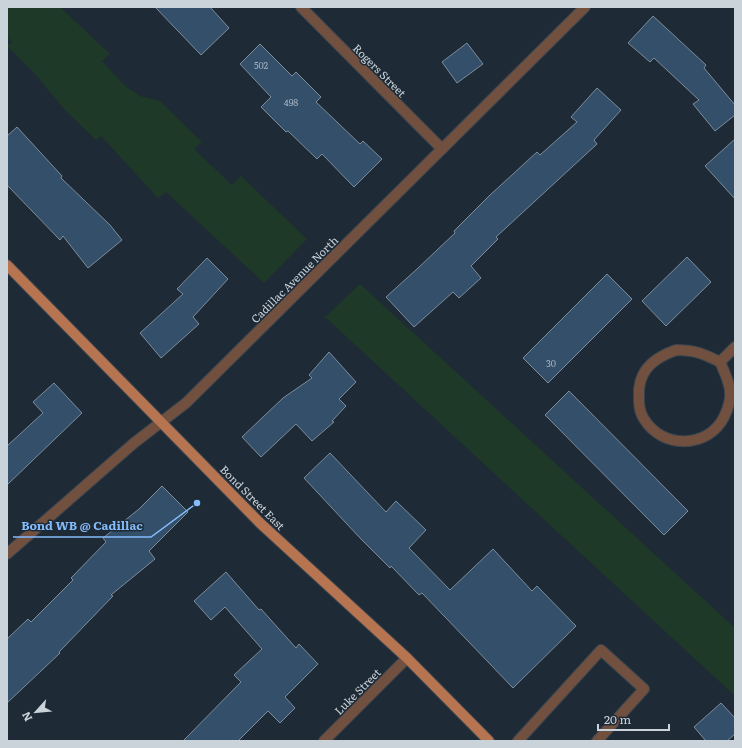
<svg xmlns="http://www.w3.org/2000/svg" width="742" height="748" font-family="Literata,serif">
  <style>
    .green { fill: #1f3928 }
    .building { fill: #334f69; stroke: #7e8d9b }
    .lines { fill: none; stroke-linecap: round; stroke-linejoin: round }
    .service-casing { stroke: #3a454f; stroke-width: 12 }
    .minor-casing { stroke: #3a454f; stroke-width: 12 }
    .primary-casing { stroke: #3a454f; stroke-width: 12 }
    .service { stroke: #71503f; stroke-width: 10 }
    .minor { stroke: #71503f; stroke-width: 10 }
    .primary { stroke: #b77451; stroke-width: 10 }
    .labels { text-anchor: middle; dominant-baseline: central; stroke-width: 3; stroke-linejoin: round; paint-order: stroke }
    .number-label { font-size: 9px; fill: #a4b1be }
    .street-label { font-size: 11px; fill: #cad2da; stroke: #1e2a35 }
    .leader { fill: none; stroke: #84bcfb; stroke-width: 1.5 }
    .callout-dot { fill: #84bcfb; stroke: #1e2a35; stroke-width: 1.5 }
    .callout-label { font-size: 12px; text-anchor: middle; font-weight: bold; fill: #84bcfb; stroke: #1e2a35; stroke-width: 3; stroke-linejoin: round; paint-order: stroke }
  </style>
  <rect width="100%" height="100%" fill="#1e2a35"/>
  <!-- green -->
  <g class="green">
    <path d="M7 7H60L110 54 102 61 124 85 140 96 160 101 202 142 194 149 232 185 241 176 307 239 264 283 166 192 158 198 101 136 96 140 65 110 35 74 7 46 12 42 7 37Z"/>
    <path d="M360 284 735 628V696L325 317Z"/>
  </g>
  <!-- building -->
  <g class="building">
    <path d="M155 7H210L229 28 201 55Z"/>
    <path d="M653 16 706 65 704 68 735 105V115L715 131 693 104 699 100 654 58 650 62 628 43Z"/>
    <path d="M467 43 483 64 457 83 442 62Z"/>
    <path d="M260 44 292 76 296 72 321 97 316 102 360 144 363 141 382 159 354 187 322 154 317 159 288 131 286 132 261 107 271 97 240 64Z"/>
    <path d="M597 88 621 110 594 140 597 144 496 237 498 239 471 266 481 278 459 298 453 292 414 327 386 297 417 269 455 233 454 231 489 196 537 152 540 155 577 122 571 117Z"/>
    <path d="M17 127 62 176 61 178 110 225 122 240 88 268 63 236 60 240 7 185V136Z"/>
    <path d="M735 139V199L705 166Z"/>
    <path d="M687 257 711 282 666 326 642 301Z"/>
    <path d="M207 258 228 279 193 317 199 324 161 358 140 333 183 294 177 289Z"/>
    <path d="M607 274 632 299 548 383 523 358Z"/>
    <path d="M329 352 356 382 339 399 346 406 332 421 334 422 312 441 296 424 261 457 242 437 283 398 312 378 309 375Z"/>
    <path d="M54 383 82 413 7 485V446L43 413 33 402Z"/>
    <path d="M569 391 688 511 664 535 545 415Z"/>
    <path d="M330 453 386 512 396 501 426 530 409 548 450 590 493 549 532 591 537 586 576 626 513 688 422 593 419 595 391 566 390 568 360 538 304 478Z"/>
    <path d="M162 486 188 512 149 551 155 559 111 595 113 596 59 652 60 653 7 703V639L28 619 31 622 73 580 71 578 106 542 103 538 139 509Z"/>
    <path d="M226 572 259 610 261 609 296 648 299 644 318 664 285 697 295 708 280 723 268 711 238 741H183L241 682 234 675 262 649 225 607 211 620 194 601Z"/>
    <path d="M721 703 735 718V734L727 741H706L694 727Z"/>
  </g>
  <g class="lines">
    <!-- service casing -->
    <g class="service-casing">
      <path id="service" d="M518 741 601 650 644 689 597 741"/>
    </g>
    <!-- minor casing -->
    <g class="minor-casing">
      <g id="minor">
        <path d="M301 7 442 149"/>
        <path d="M676 350C695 350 704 354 720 362 724 371 729 381 730 391 731 401 728 409 724 417 708 449 662 449 644 419 638 410 639 400 639 389 641 367 657 357 676 350Z"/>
        <path d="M720 362 735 347"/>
        <path d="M7 554 134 443 186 403 585 7"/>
        <path d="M324 741 407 658"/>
      </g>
    </g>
    <!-- primary casing -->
    <g class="primary-casing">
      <path id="primary" d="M7 265 260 523 407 658 489 741"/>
    </g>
    <!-- service -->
    <use href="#service" class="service"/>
    <!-- minor -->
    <use href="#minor" class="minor"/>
    <!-- primary -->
    <use href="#primary" class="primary"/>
  </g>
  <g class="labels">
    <!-- number labels -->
    <g class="number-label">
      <text x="261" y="65">502</text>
      <text x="291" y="102">498</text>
      <text x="551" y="363">30</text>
    </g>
    <!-- street labels -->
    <g class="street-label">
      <text transform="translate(380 70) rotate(45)">Rogers Street</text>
      <text transform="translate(294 279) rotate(-45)">Cadillac Avenue North</text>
      <text transform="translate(253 497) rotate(45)">Bond Street East</text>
      <text transform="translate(357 691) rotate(-45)">Luke Street</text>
    </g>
  </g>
  <!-- callouts -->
  <path class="leader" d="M197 503L151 537H13"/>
  <circle class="callout-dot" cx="197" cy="503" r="4"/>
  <g class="callout-label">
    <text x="82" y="530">Bond WB @ Cadillac</text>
  </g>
  <!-- border -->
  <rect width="742" height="748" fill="none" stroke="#cad2da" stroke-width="16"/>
  <!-- north arrow -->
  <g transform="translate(36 712) rotate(243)" stroke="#1e2a35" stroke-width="3" paint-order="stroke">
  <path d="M0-3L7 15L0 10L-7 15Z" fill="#cad2da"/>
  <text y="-6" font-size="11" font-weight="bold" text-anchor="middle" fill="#cad2da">N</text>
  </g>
  <!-- scale -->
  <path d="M598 724v6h71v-6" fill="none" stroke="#cad2da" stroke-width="2"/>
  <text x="604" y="724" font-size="12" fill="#cad2da" stroke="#1e2a35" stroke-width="3" paint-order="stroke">20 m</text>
</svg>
